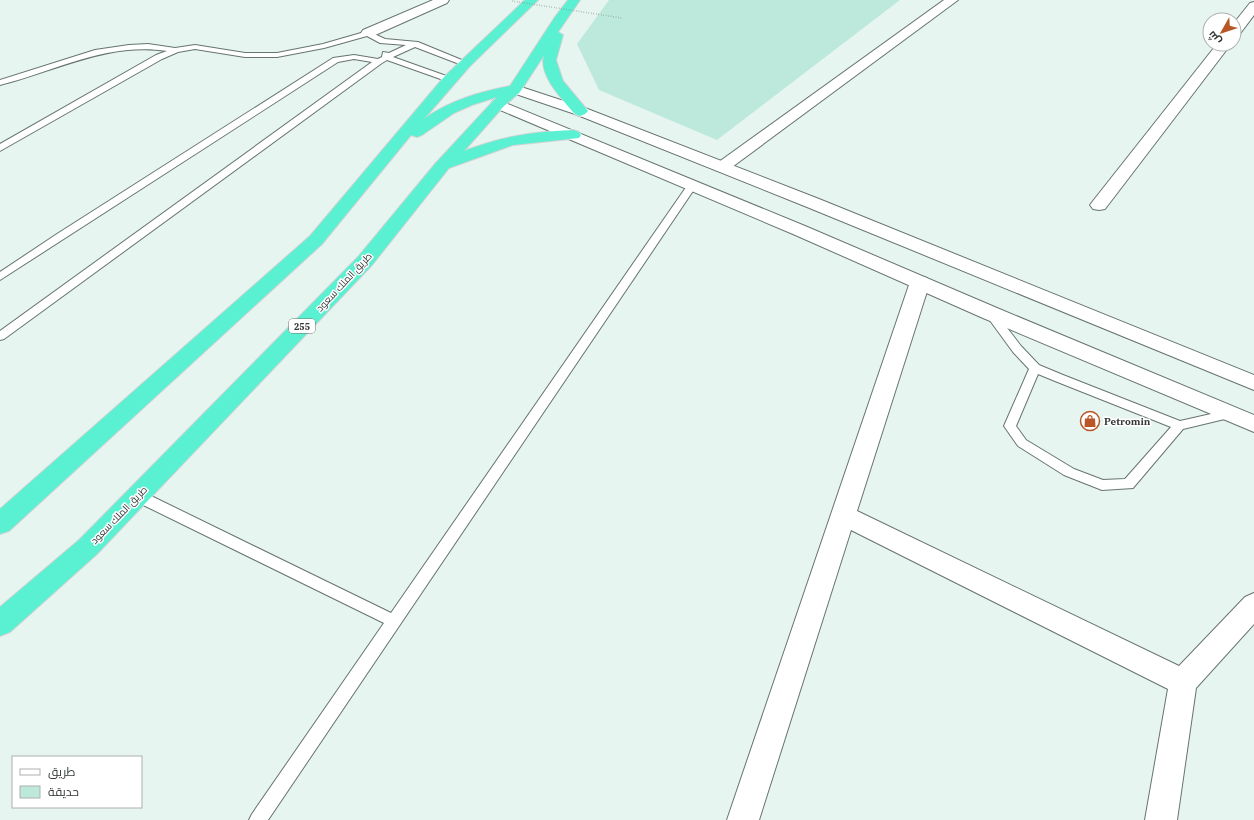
<svg xmlns="http://www.w3.org/2000/svg" width="1254" height="820" font-family="'IBM Plex Serif',Cairo,serif">
  <style>
    .green { fill: #bce9db }
    .lines { fill: none; stroke-linecap: round; stroke-linejoin: round }
    .service-casing { stroke: #677470; stroke-width: 2 }
    .minor-casing { stroke: #677470; stroke-width: 2 }
    .tertiary-casing { stroke: #677470; stroke-width: 2 }
    .trunk-casing { stroke: #d2d3d3; stroke-width: 2 }
    .service { fill: #fff; fill-rule: evenodd }
    .minor { fill: #fff; fill-rule: evenodd }
    .tertiary { fill: #fff; fill-rule: evenodd }
    .trunk { fill: #5af0d2; fill-rule: evenodd }
    .path-bridge { stroke: #858e8b; stroke-width: 1.5; stroke-dasharray: 0.5 2; stroke-linecap: butt }
    .labels { text-anchor: middle; dominant-baseline: central; stroke-width: 3; stroke-linejoin: round; paint-order: stroke }
    .shield { fill: #fff; stroke: #717474; stroke-width: 1 }
    .shield-label { font-size: 9px; font-weight: bold; fill: #343938 }
    .street-label { font-size: 10px; fill: #343938; stroke: #fff }
    .poi-label { font-size: 10px; font-weight: bold; fill: #343938; stroke: #fff; text-anchor: start }
  </style>
  <rect width="100%" height="100%" fill="#e6f5f0"/>
  <!-- green -->
  <path class="green" d="M609 0H900L717 140 599 90 577 44Z"/>
  <g class="lines">
    <!-- service casing -->
    <g class="service-casing">
      <g id="service">
        <path d="M368 31 385 39 418 42 469 63 465 65H462L415 47 393 57 452 78V82H449L387 60 382 63 4 339 0 340V331L372 62 354 59 338 62 0 280V272L57 234 333 58 354 55 378 59 382 57 383 52 389 53 406 45 380 43 367 36 324 48 277 57H245L195 49 178 52 162 59 0 151V144L156 55 167 51C107 42 56 71 0 85V80L95 50 129 45 148 44 175 48 195 45 245 53H277L323 44Z"/>
        <path d="M692 182 697 185 268 820H249L252 814 384 623 133 500 131 496 133 492 138 491 143 492 391 613 689 183Z"/>
        <path d="M990 310 994 311 1021 346 1039 365 1063 375 1180 421 1233 409 1237 410 1239 413 1237 416 1233 417 1183 429 1133 488 1102 490 1064 475 1018 446 1004 426 1029 369 1013 352 986 315 985 313 986 311ZM1038 374 1055 381 1171 427 1125 479 1103 480 1074 469 1026 440 1016 426Z"/>
      </g>
    </g>
    <!-- minor casing -->
    <g class="minor-casing">
      <g id="minor">
        <path d="M433 0H449L447 3 373 36H363L361 33 363 30Z"/>
        <path d="M944 0H958L728 170 722 172 716 170 714 167 716 164Z"/>
        <path d="M1254 2V15L1239 35 1234 36V23L1250 3Z"/>
        <path d="M1217 44H1231L1105 209 1099 210 1093 209 1090 205 1093 201Z"/>
        <path d="M920 276 927 278 930 282 857 511 1179 666 1245 597 1254 593V624L1196 688 1177 820H1145L1168 689 851 530 759 820H727L910 282 913 278Z"/>
      </g>
    </g>
    <!-- tertiary casing -->
    <g class="tertiary-casing">
      <g id="tertiary">
        <path d="M515 85 585 108 819 199 1254 375V390L807 207 575 114 510 92 508 89 510 86Z"/>
        <path d="M498 100 805 226 997 308 1254 415V432L983 318 793 234 493 107 491 104 493 101Z"/>
      </g>
    </g>
    <!-- trunk casing -->
    <g class="trunk-casing">
      <path id="trunk" d="M525 0H538L470 66 424 119C450 100 480 92 510 86L555 17 568 0H580L558 32 563 35 556 60 563 81 588 111 585 114 580 116 575 114C563 100 538 75 544 55L520 92 503 107 464 151C503 136 532 132 573 130L579 132 581 135 579 138 513 145 449 168 372 265 97 554 10 632 0 636V607L79 540 358 257 435 164 497 97 472 105 454 113 422 135 417 137 411 135 322 244 9 531 0 534V509L310 236 444 77Z"/>
    </g>
    <!-- service -->
    <use href="#service" class="service"/>
    <!-- minor -->
    <use href="#minor" class="minor"/>
    <!-- tertiary -->
    <use href="#tertiary" class="tertiary"/>
    <!-- trunk -->
    <use href="#trunk" class="trunk"/>
    <!-- path-bridge -->
    <path class="path-bridge" d="M512 1 622 18"/>
  </g>
  <!-- icons -->
  <defs>
    <g id="shop-ring" transform="scale(1)"><circle r="9.5" fill="#fff" stroke="#ba5525" stroke-width="1.5"/><path d="M-5-2.5h2.3a2.7 3.5 0 0 1 5.4 0H5L5.5 6h-11ZM-1.5-2.5h3a1.5 2.3 0 0 0-3 0Z" fill="#ba5525"/></g>
  </defs>
  <g fill-rule="evenodd">
    <use href="#shop-ring" x="1090" y="421"/>
  </g>
  <g class="labels">
    <!-- shield labels -->
    <rect class="shield" x="289" y="319" width="26" height="14" rx="3"/>
    <g class="shield-label">
      <text x="302" y="326">255</text>
    </g>
    <!-- street labels -->
    <g class="street-label">
      <text transform="translate(344 282) rotate(-47)">طريق الملك سعود</text>
      <text transform="translate(119 515) rotate(-46)">طريق الملك سعود</text>
    </g>
    <!-- poi labels -->
    <g class="poi-label">
      <text x="1104" y="421">Petromin</text>
    </g>
  </g>
  <!-- legend -->
  <rect x="12" y="756" width="130" height="52" fill="#ffffff" stroke="#aeb0af"/>
  <rect x="20" y="769" width="20" height="6" fill="#ffffff" stroke="#aeb0af"/>
  <text x="48" y="776" font-size="12" fill="#343938">طريق</text>
  <rect x="20" y="786" width="20" height="12" fill="#bce9db" stroke="#aeb0af"/>
  <text x="48" y="796" font-size="12" fill="#343938">حديقة</text>
  <!-- north arrow -->
  <g transform="translate(1222 32) rotate(231)"><circle r="19" fill="#ffffff" stroke="#aeb0af"/>
  <path d="M0-3L7 15L0 10L-7 15Z" fill="#ba5525"/>
  <text y="-6" font-size="11" font-weight="bold" text-anchor="middle" fill="#343938">ش</text>
  </g>
</svg>
